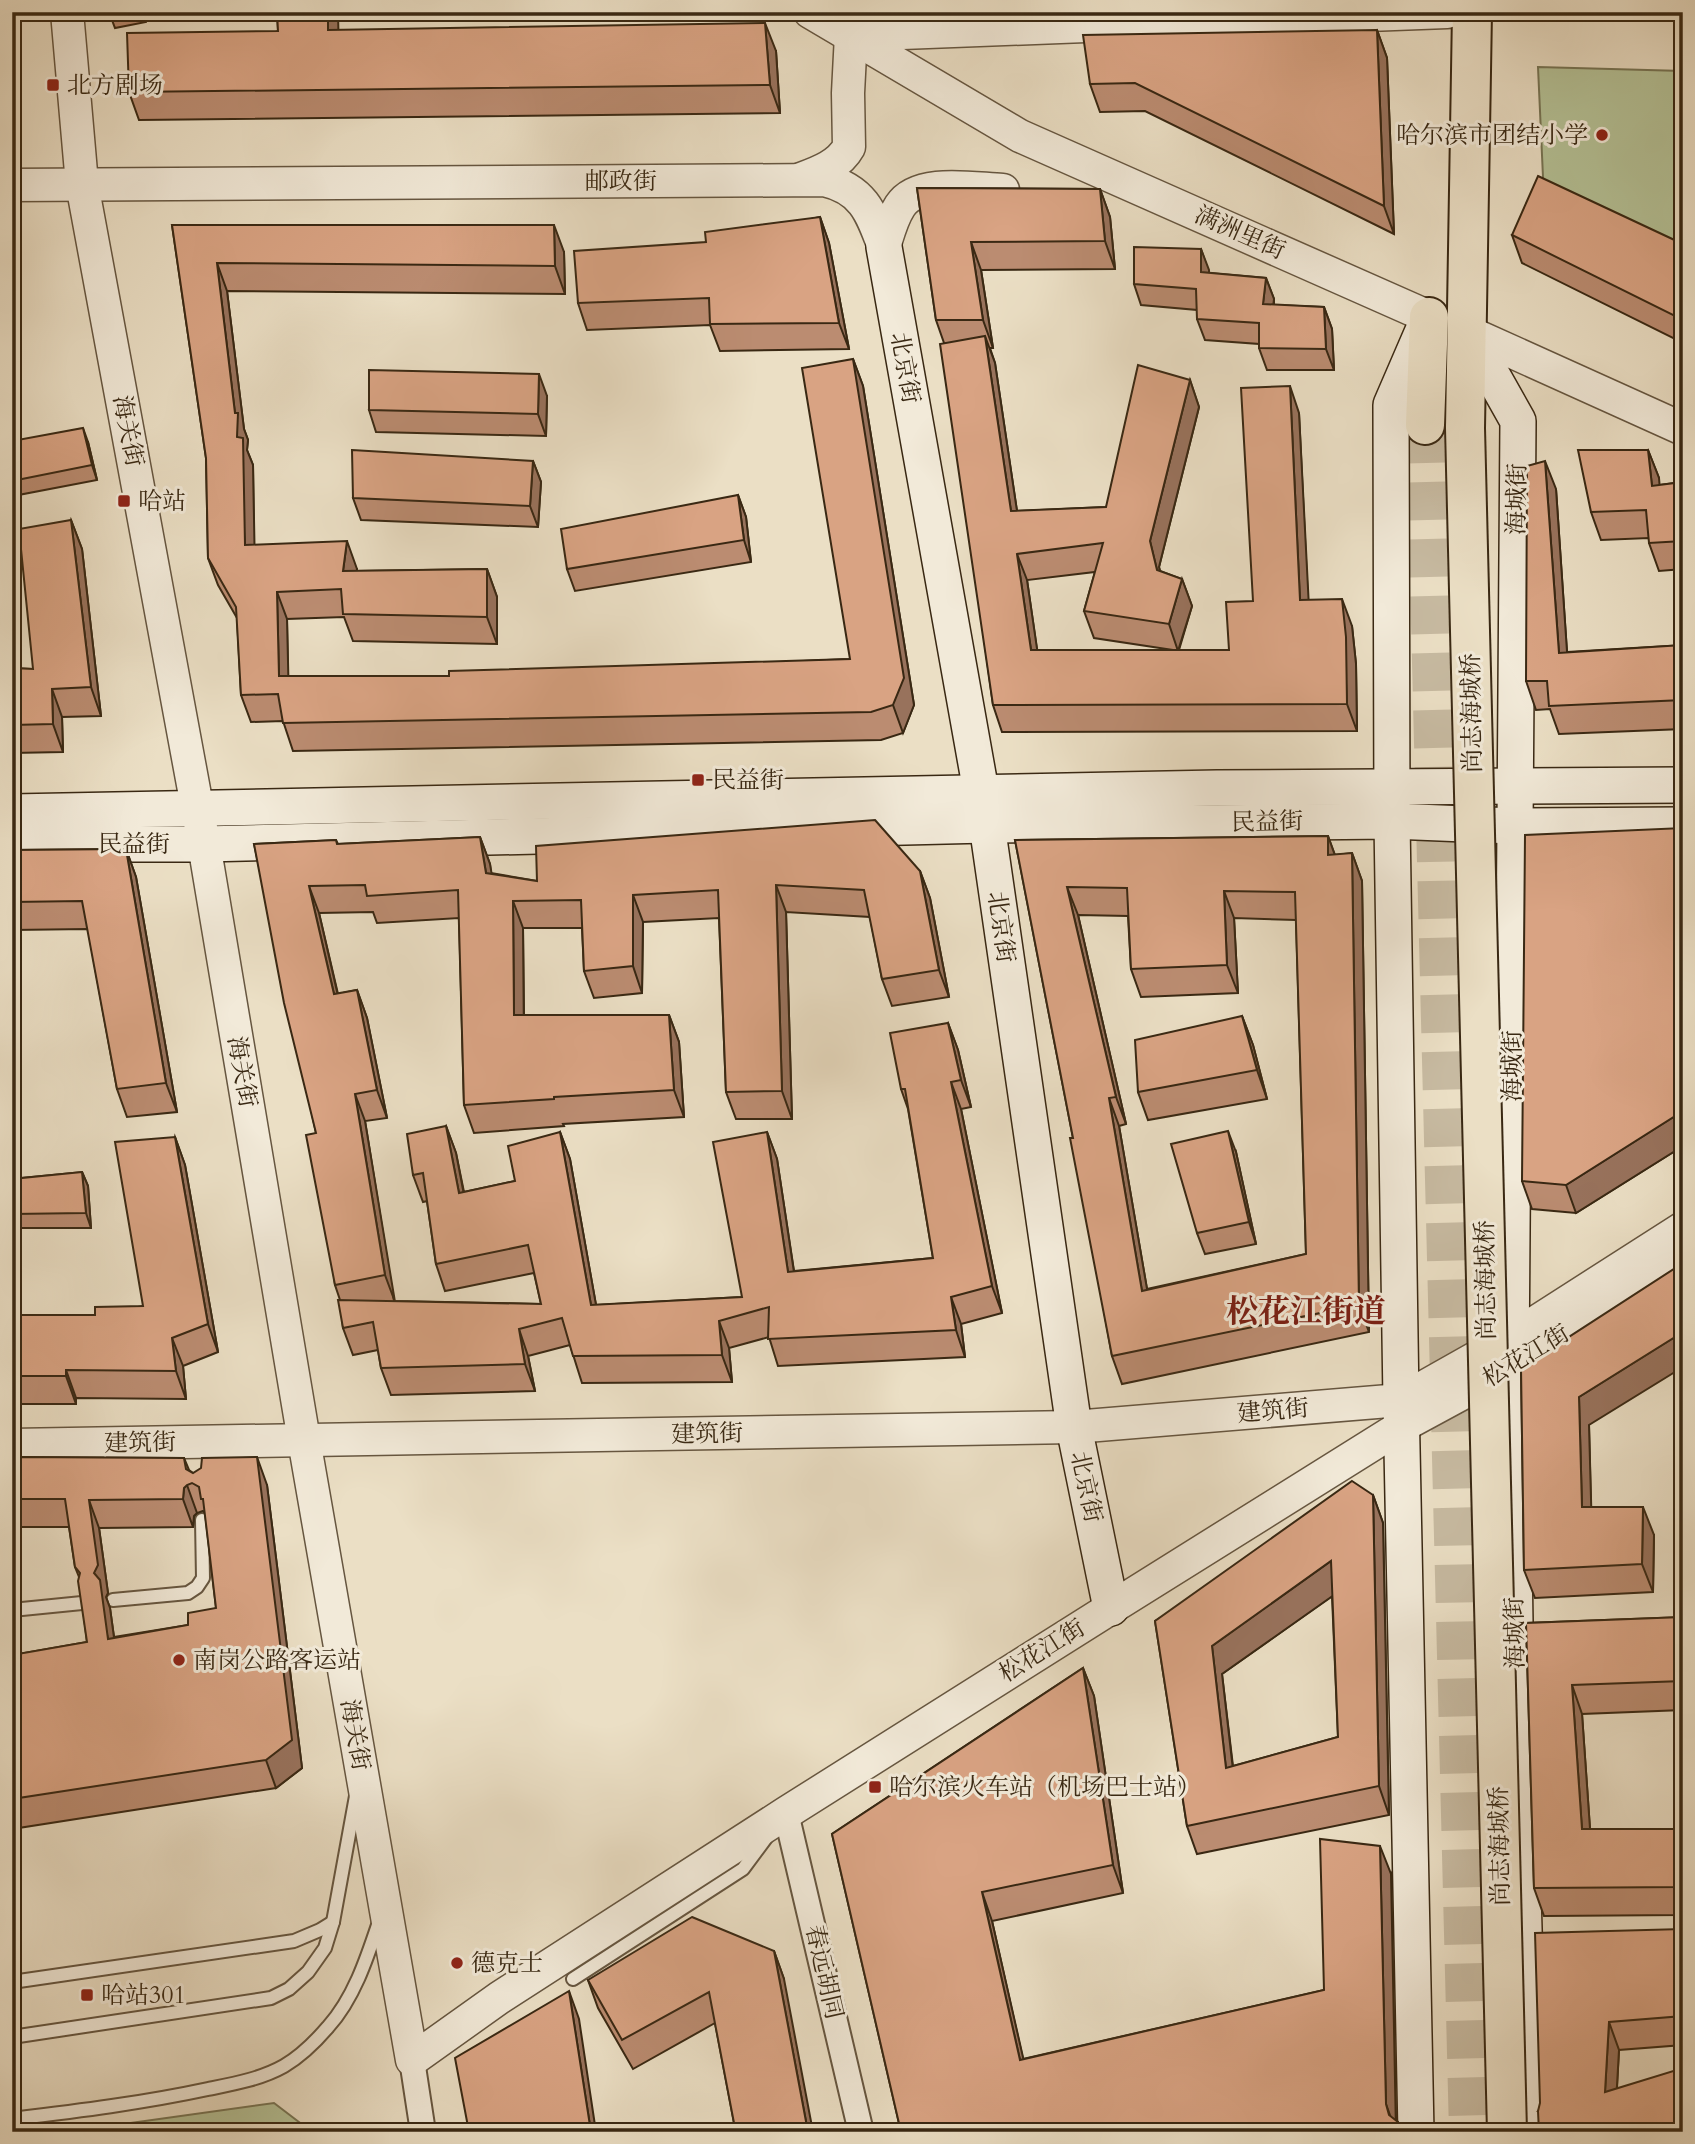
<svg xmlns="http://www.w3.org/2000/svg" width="1695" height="2144" font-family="Cardo,'Noto Serif SC',serif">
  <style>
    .green { fill: #b5c297; stroke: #777555; stroke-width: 2 }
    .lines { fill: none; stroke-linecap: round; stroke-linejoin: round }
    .primary-tunnel { stroke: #c7baa1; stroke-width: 38; stroke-dasharray: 38 19; stroke-linecap: butt }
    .service-casing { stroke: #665640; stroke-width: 16 }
    .minor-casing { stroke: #665640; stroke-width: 28 }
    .tertiary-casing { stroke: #665640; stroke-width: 35 }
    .secondary-casing { stroke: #392813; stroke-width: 38 }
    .primary-casing { stroke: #392813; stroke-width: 42 }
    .service { stroke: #f2ead9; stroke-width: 12 }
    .minor { stroke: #f2ead9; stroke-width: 24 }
    .tertiary { stroke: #f2ead9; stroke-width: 32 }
    .secondary { stroke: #f2ead9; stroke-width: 35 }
    .primary { stroke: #ebdfc5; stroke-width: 38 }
    .primary-bridge-casing { stroke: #392813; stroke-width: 42; stroke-linecap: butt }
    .primary-bridge { stroke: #ebdfc5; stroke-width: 38 }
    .wall { fill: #bb8c71; stroke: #392813; stroke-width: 2; fill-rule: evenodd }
    .shaded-wall { fill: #98725c; stroke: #392813; stroke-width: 2 }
    .building { fill: #d9a383; stroke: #392813; stroke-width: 2; fill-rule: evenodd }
    .poi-dot { fill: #8f2418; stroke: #f2ead9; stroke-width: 2.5 }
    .labels { text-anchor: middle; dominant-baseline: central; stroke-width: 6; stroke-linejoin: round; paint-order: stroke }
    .poi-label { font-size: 24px; fill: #392813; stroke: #f2ead9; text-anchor: start }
    .street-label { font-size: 24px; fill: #392813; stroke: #f2ead9 }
    .district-label { font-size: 32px; font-weight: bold; fill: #7a1f14; stroke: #f2ead9 }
  </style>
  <rect width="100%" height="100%" fill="#ebdfc5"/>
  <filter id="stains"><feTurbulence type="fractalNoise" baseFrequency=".00286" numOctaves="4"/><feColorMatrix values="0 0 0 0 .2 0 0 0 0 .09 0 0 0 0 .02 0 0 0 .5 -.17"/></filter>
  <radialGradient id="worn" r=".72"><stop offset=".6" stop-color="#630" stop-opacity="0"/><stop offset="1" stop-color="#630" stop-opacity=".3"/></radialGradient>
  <!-- green -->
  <g class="green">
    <path d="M1538 67 1683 71V263L1544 199Z"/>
    <path d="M274 2103 312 2132H66Z"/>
  </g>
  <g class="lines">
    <!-- primary-tunnel -->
    <path class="primary-tunnel" d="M1425 425 1468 2132"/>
    <!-- service casing -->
    <g class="service-casing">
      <g id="service">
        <path d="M113 1600 188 1593 197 1587 203 1578 202 1520"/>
        <path d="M12 1610 82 1603"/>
        <path d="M573 1979 743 1869 766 1838"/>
        <path d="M12 1982 294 1941 320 1930 333 1922"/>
        <path d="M12 2037 271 1998 289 1989 308 1972 325 1948 333 1922 356 1796"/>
        <path d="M12 2119C78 2111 143 2103 208 2089 233 2084 261 2079 284 2066 301 2056 316 2041 328 2027 354 1998 367 1958 379 1922"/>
      </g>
    </g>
    <!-- minor casing -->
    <g class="minor-casing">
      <g id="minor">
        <path d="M786 1813 861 2132"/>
        <path d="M412 2060 423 2132"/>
      </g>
    </g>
    <!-- tertiary casing -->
    <g class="tertiary-casing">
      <g id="tertiary">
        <path d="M67 12 82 184 204 844 304 1440 412 2060 499 1998 786 1813 1111 1608 1402 1426 1511 1367 1683 1260"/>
        <path d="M810 12 1020 136 1429 317"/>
        <path d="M801 179C820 172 839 165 849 147L848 93 851 35 1447 12"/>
        <path d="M12 185 824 180C863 189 871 212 884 247"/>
        <path d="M884 247C888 234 892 218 900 206 918 178 974 189 1003 190"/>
        <path d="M1468 332 1683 429"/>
        <path d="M12 1445 1074 1427 1401 1400 1511 1338 1683 1228"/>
      </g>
    </g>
    <!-- secondary casing -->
    <g class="secondary-casing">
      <g id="secondary">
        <path d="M841 12 851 35"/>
        <path d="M884 247 987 825 1074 1427 1111 1608"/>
        <path d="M1468 332 1518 421 1511 1367 1515 1623 1530 2132"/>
        <path d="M12 812 1217 788 1683 785"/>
        <path d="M12 844H204L987 825 1392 821 1513 826 1683 825"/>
        <path d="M1416 2132 1401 1400 1392 821 1391 405 1426 324"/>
      </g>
    </g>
    <!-- primary casing -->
    <g class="primary-casing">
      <g id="primary">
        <path d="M1425 425 1429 317"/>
        <path d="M1465 428 1472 12"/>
      </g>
    </g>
    <!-- service -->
    <use href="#service" class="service"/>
    <!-- minor -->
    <use href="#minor" class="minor"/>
    <!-- tertiary -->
    <use href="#tertiary" class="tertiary"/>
    <!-- secondary -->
    <use href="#secondary" class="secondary"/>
    <!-- primary -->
    <use href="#primary" class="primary"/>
    <!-- primary-bridge casing -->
    <g class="primary-bridge-casing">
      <path id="primary-bridge" d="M1465 428 1507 2132"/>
    </g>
    <!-- primary-bridge -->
    <use href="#primary-bridge" class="primary-bridge"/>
  </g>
  <!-- wall -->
  <g class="wall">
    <path d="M109 12H147L146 22 115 28Z"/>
    <path d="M277 12H338V30L776 51 780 113 139 120 129 92 278 31Z"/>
    <path d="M1377 30 1387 58 1394 234 1145 111 1100 112 1090 84Z"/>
    <path d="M917 188 1100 189 1110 217 1115 269 981 270 993 348H990L995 363 1017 511 1106 507 1190 380 1199 407 1159 567 1160 571 1182 579 1192 606 1179 650H1229L1253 601 1299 413 1308 600 1352 626 1356 664 1357 731 1002 732 993 705 944 343 936 320ZM1095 572 1084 611 1094 638 1173 650H1037L1027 580Z"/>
    <path d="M820 217 829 243 849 349 720 351 710 325 587 330 578 303 706 242Z"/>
    <path d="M172 225 564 252 565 294 227 291 244 429 248 440 247 450 253 465 254 545 357 569V571L487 569 497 597V644L353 641 344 617 287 619 288 676H449L850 659 853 359 863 386 914 705 903 733 881 740 293 751 283 721 251 722 241 695 237 618 218 585 208 558 206 458Z"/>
    <path d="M1512 235 1683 244V343L1522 263Z"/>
    <path d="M1201 249 1209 273 1266 278 1274 299V305L1324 307 1332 329 1334 370H1267L1259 348V344L1205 340 1197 319V310L1141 305 1134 284Z"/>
    <path d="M547 396 546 436 376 432 369 410Z"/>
    <path d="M12 441 88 442 97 480 13 496 12 493Z"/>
    <path d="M1648 450 1659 478V485L1683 482V569L1659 571 1649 543V538L1601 540 1591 512Z"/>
    <path d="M533 461 541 482 538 527 361 520 353 498Z"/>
    <path d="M1556 489 1567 652 1683 645V729L1559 734 1550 709 1536 710 1526 681Z"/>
    <path d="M738 495 746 517 751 562 575 591 567 569Z"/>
    <path d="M71 520 82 549 101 716 62 717 63 752 12 753V668L33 669Z"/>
    <path d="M1683 828V1146L1576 1213 1532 1209 1522 1181Z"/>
    <path d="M1328 836 1335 855 1352 853 1362 881 1369 1332 1122 1384 1112 1356 1073 1138 1015 840ZM1078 915 1128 916 1131 969 1141 997 1238 993 1234 918 1296 920 1306 1254 1147 1289 1119 1126 1126 1124Z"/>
    <path d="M480 837 490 864 491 873 537 881 920 871 930 898 949 997 892 1006 882 979 870 917 786 912 792 1119H736L726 1092 719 918 643 922 642 993 594 998 584 971 582 928H523L524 1015H669L679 1042 684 1117 563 1124 564 1126 474 1133 464 1105 459 918 377 923 373 912 319 913 338 994 357 990 367 1018 387 1118 365 1121 394 1301 541 1304 534 1273 445 1291 436 1264 427 1201 423 1202 413 1175 446 1126 456 1153 464 1192 515 1181 560 1132 570 1159 596 1305 742 1297 767 1132 777 1159 794 1271 933 1258 908 1109 901 1089 948 1023 958 1050 971 1107 961 1109 1002 1313 961 1324 965 1357 778 1366 769 1337 729 1348 732 1382 582 1383 570 1345 528 1356 535 1391 391 1395 381 1368 378 1350 353 1355 343 1328 340 1300 335 1285 316 1133 254 844 336 840 338 844Z"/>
    <path d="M126 849 136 877 177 1112 127 1117 117 1089 88 929 12 930V850Z"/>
    <path d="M12 998 19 1161H12Z"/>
    <path d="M1242 1016 1253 1045 1267 1099 1148 1120 1138 1092Z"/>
    <path d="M175 1137 185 1165 218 1352 183 1366 186 1399 76 1398V1404H12V1315H95L143 1306Z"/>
    <path d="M1236 1152 1256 1244 1205 1254 1197 1233Z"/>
    <path d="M82 1172 88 1186 91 1228H16L12 1218V1179Z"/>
    <path d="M1521 1368 1589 1425 1591 1507 1654 1535 1653 1592 1535 1598 1524 1570Z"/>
    <path d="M12 1457 184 1458 189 1470 193 1473 267 1485 302 1768 276 1788 12 1829V1655L87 1642 79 1577 75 1567 69 1527H12ZM203 1511 205 1513 216 1608 188 1625 114 1637 110 1608 106 1597 108 1593 99 1528 193 1527 194 1516 197 1513Z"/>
    <path d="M1373 1495 1383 1523 1389 1815 1197 1854 1187 1826 1155 1621ZM1332 1596 1338 1737 1233 1766 1222 1674Z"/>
    <path d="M1683 1617V1710L1582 1714 1590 1829H1683V1915L1544 1916 1534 1888 1526 1623Z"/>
    <path d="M1083 1668 1094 1696 1123 1893 992 1921 1023 2059 1324 1990 1391 1874 1396 2120 1398 2122 1401 2132H901L832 1834Z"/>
    <path d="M1683 1929V2045L1619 2050 1617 2088 1683 2132 1538 2111Z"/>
    <path d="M774 1951 784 1979 734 2123 715 2023 633 2069 598 2008 588 1980Z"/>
  </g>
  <!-- shaded-wall -->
  <g class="shaded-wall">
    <path d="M143 12H147L146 22Z"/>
    <path d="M328 12H338L339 58 328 30Z"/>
    <path d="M765 23 776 51 780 113 770 85Z"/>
    <path d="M1377 30 1387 58 1394 234 1384 206Z"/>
    <path d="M1100 189 1110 217 1115 269 1105 241Z"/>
    <path d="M820 217 829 243 849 349 839 323Z"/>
    <path d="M554 225 564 252 565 294 555 266Z"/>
    <path d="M971 242 981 270 993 348 983 320Z"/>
    <path d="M1201 249 1209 270V294L1201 272Z"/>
    <path d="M217 263 227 291 244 429 248 440 247 450 253 465 255 573 245 545 235 413Z"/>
    <path d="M1266 278 1274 299 1271 325 1263 304Z"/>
    <path d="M1324 307 1332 329 1334 370 1326 349Z"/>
    <path d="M985 336 995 363 1021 538 1011 511Z"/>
    <path d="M853 359 863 386 914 705 903 733 893 705Z"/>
    <path d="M539 374 547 396 546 436 538 414Z"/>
    <path d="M1190 380 1199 407 1159 567 1166 597 1157 570 1150 541Z"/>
    <path d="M1290 386 1299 413 1310 627 1300 600Z"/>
    <path d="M83 428 88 442 97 480 92 465Z"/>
    <path d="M1648 450 1659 478 1662 514 1652 486Z"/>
    <path d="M533 461 541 482 538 527 530 506Z"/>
    <path d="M1545 461 1556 489 1569 681 1559 653Z"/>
    <path d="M738 495 746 517 751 562 744 540Z"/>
    <path d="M71 520 82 549 101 716 91 687Z"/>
    <path d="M347 541 357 569 353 599 343 571Z"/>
    <path d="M1017 554 1027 580 1041 676 1031 650Z"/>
    <path d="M487 569 497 597V644L487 617Z"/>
    <path d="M1182 579 1192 606 1178 651 1169 624Z"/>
    <path d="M277 592 287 619 289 704 279 676Z"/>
    <path d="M1342 599 1352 626 1356 664 1357 731 1347 704Z"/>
    <path d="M52 689 62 717 63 752 53 724Z"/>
    <path d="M1328 836 1338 864 1328 855Z"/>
    <path d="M480 837 490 864 496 900 486 873Z"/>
    <path d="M126 849 136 877 177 1112 166 1083Z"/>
    <path d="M1352 853 1362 881 1369 1332 1359 1305Z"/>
    <path d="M920 871 930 898 949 997 939 970Z"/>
    <path d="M776 885 786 912 792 1119 782 1091Z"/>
    <path d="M309 886 319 913 344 1022 334 994Z"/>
    <path d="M1067 887 1078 915 1126 1124 1116 1097Z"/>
    <path d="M1224 891 1234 918 1238 993 1227 965Z"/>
    <path d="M633 895 643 922 642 993 633 966Z"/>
    <path d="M513 901 523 928 524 1043 514 1015Z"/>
    <path d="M357 990 367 1018 387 1118 377 1090Z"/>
    <path d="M12 998 19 1161 12 1141Z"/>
    <path d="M669 1015 679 1042 684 1117 674 1090Z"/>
    <path d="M1242 1016 1253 1045 1267 1099 1257 1070Z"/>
    <path d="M948 1023 958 1050 971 1107 961 1080Z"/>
    <path d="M951 1082 961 1109 1002 1313 992 1286Z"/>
    <path d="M355 1094 365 1121 395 1302 385 1275Z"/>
    <path d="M1109 1098 1119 1126 1152 1318 1142 1291Z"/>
    <path d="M1683 1111V1146L1576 1213 1566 1185Z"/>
    <path d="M446 1126 456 1153 469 1221 459 1193Z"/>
    <path d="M1228 1131 1236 1152 1256 1244 1249 1222Z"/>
    <path d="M560 1132 570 1159 601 1333 591 1305Z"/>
    <path d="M767 1132 777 1159 798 1299 788 1272Z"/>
    <path d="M175 1137 185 1165 218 1352 208 1324Z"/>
    <path d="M82 1172 88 1186 91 1228 86 1213Z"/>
    <path d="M951 1297 961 1324 965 1357 956 1330Z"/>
    <path d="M719 1321 729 1348 732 1382 722 1355Z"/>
    <path d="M519 1329 528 1356 535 1391 525 1364Z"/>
    <path d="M1683 1332V1367L1589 1425 1592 1535 1582 1507 1579 1397Z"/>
    <path d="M172 1338 183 1366 186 1399 176 1371Z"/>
    <path d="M66 1370 76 1398V1404L66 1376Z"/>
    <path d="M257 1457 267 1485 302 1768 276 1788 266 1760Z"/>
    <path d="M187 1485 197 1513 194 1516 193 1527 183 1499 184 1488Z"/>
    <path d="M1373 1495 1383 1523 1389 1815 1379 1786Z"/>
    <path d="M89 1500 99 1528 108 1593 106 1597 110 1608 118 1667 108 1639 94 1573Z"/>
    <path d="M1643 1507 1654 1535 1653 1592 1642 1564Z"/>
    <path d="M1331 1561 1341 1590 1222 1674 1236 1796 1226 1768 1212 1646Z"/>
    <path d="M1083 1668 1094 1696 1123 1893 1113 1865Z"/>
    <path d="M1572 1685 1582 1714 1592 1857 1582 1829Z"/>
    <path d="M1380 1846 1391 1874 1396 2132 1386 2104Z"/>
    <path d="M982 1892 992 1921 1030 2088 1020 2060Z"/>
    <path d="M774 1951 784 1979 813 2132H808Z"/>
    <path d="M569 1991 579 2019 596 2132H591Z"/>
    <path d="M1609 2022 1619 2050 1615 2120 1605 2092Z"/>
  </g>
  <!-- building -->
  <g class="building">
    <path d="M277 12H328V30L765 23 770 85 129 92 127 33 278 31Z"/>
    <path d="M1377 30 1384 206 1135 83 1090 84 1083 35Z"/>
    <path d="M1538 176 1683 244V320L1512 235Z"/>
    <path d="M917 188 1100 189 1105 241 971 242 983 320H936Z"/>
    <path d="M820 217 839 323 710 324 709 298 578 303 574 251 706 242 705 232Z"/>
    <path d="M172 225H554L555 266 217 263 235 413H238L237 437 243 438 245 545 347 541 343 571 487 569V617L343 614 341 589 277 592 279 676H449V671L850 659 802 368 853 359 904 678 893 705 871 712 283 723 278 694 241 695 236 607 208 558 206 458Z"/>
    <path d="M1134 247 1201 249V272L1266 278 1263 304 1324 307 1326 349 1259 348V323L1197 319 1196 289 1134 284Z"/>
    <path d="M985 336 1011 511 1106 507 1138 365 1190 380 1150 541 1157 570 1182 579 1169 624 1084 611 1103 543 1017 554 1031 650H1229L1226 602 1253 601 1241 388 1290 386 1300 600 1342 599 1346 637 1347 704 993 705 940 344Z"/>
    <path d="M369 370 539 374 538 414 369 410Z"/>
    <path d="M83 428 92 465 12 481V441Z"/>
    <path d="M352 450 533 461 530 506 353 498Z"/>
    <path d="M1578 450H1648L1652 486 1683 482V541L1649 543 1646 510 1591 512Z"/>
    <path d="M1545 461 1559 653 1683 645V700L1549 706 1547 681H1526L1527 466Z"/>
    <path d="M738 495 744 540 567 569 561 529Z"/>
    <path d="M71 520 91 687 52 689 53 724 12 725V668L33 669 19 529Z"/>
    <path d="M875 820 920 871 939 970 882 979 864 890 776 885 782 1091 726 1092 718 890 633 895V966L584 971 581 900 513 901 514 1015H669L674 1090 554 1097V1099L464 1105 458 890 367 896 365 885 309 886 334 994 357 990 377 1090 355 1094 385 1275 335 1285 306 1135 316 1133 284 1003 254 844 336 840 337 844 480 837 486 873 537 881 536 846Z"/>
    <path d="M1683 828V1111L1566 1185 1522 1181 1525 835Z"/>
    <path d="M1328 836V855L1352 853 1359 1305 1112 1356 1070 1138H1073L1015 840ZM1067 887 1127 888 1131 969 1227 965 1224 891 1295 892 1306 1254 1142 1291 1109 1098 1116 1097Z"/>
    <path d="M126 849 166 1083 117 1089 82 901 12 902V850Z"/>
    <path d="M1242 1016 1257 1070 1138 1092 1135 1040Z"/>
    <path d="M948 1023 961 1080 951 1082 992 1286 951 1297 956 1330 768 1339 769 1307 719 1321 722 1355 573 1356 562 1318 519 1329 525 1364 381 1368 373 1322 343 1328 338 1300 541 1304 528 1245 436 1264 423 1173 413 1175 407 1134 446 1126 459 1193 515 1181 508 1146 560 1132 591 1305 742 1297 713 1142 767 1132 788 1272 933 1258 905 1089H901L890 1033Z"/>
    <path d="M1228 1131 1249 1222 1197 1233 1171 1144Z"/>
    <path d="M175 1137 208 1324 172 1338 176 1371 66 1370V1376H12V1315H95V1307L143 1306 115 1142Z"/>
    <path d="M82 1172 86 1213 12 1214V1179Z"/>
    <path d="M1683 1263V1332L1579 1397 1582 1507H1643L1642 1564 1524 1570 1521 1368Z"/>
    <path d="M12 1457 184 1458 186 1469 193 1473 201 1468 202 1458 257 1457 292 1740 266 1760 12 1799V1655L87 1642 78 1581 80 1573 75 1567 65 1499H12ZM192 1483 199 1487 201 1499H203L216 1608 188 1613V1625L108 1639 100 1580 94 1573 98 1565 89 1500 183 1499 184 1488 187 1485Z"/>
    <path d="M1352 1481 1373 1495 1379 1786 1187 1826 1155 1621ZM1331 1561 1338 1737 1226 1768 1212 1646Z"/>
    <path d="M1683 1617V1681L1572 1685 1582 1829H1683V1887L1534 1888 1526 1623Z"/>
    <path d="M1083 1668 1113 1865 982 1892 1020 2060 1324 1990 1320 1839 1380 1846 1386 2104 1389 2115 1398 2122V2132H901L832 1834Z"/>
    <path d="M692 1917 774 1951 808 2132H683L734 2123 709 1992 622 2040 588 1980Z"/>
    <path d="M1683 1929V2016L1609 2022 1605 2092 1683 2068V2132H1539L1538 2111 1540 2103 1535 1933Z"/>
    <path d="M569 1991 591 2132H469L455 2058Z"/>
  </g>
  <!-- markers -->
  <g class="poi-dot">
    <rect x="46" y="78" width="14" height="14" rx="3.5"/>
    <circle cx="1602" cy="135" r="7"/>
    <rect x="117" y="494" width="14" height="14" rx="3.5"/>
    <rect x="691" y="773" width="14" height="14" rx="3.5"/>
    <circle cx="179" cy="1660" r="7"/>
    <rect x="868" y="1780" width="14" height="14" rx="3.5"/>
    <circle cx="457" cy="1963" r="7"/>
    <rect x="80" y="1988" width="14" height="14" rx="3.5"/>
  </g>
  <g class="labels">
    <!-- poi labels -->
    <g class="poi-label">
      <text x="67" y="85">北方剧场</text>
      <text x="1588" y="135" text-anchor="end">哈尔滨市团结小学</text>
      <text x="138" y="501">哈站</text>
      <text x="712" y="780">民益街</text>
      <text x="193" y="1660">南岗公路客运站</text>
      <text x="889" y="1787">哈尔滨火车站（机场巴士站）</text>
      <text x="471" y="1963">德克士</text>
      <text x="101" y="1995">哈站301</text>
    </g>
    <!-- street labels -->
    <g class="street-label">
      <text x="621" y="181">邮政街</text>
      <text transform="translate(1240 233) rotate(24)">满洲里街</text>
      <text transform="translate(905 368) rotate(80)">北京街</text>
      <text transform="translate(128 431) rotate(79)">海关街</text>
      <text transform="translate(1517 499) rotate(-89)">海城街</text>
      <text transform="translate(1472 713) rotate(-91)">尚志海城桥</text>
      <text transform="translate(1267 822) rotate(-1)">民益街</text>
      <text x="134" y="844">民益街</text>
      <text transform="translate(1001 927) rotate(82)">北京街</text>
      <text transform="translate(1512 1066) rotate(-90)">海城街</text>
      <text transform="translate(242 1072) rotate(80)">海关街</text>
      <text transform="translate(1486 1280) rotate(-91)">尚志海城桥</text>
      <text transform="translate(1526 1356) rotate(-31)">松花江街</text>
      <text transform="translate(1273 1411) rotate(-5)">建筑街</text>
      <text transform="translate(707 1434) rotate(-1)">建筑街</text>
      <text transform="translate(140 1443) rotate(-1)">建筑街</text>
      <text transform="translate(1086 1487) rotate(78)">北京街</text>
      <text transform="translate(1515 1633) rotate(-91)">海城街</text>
      <text transform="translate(1042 1651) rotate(-32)">松花江街</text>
      <text transform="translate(355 1735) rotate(80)">海关街</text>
      <text transform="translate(1500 1846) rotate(-91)">尚志海城桥</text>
      <text transform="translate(824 1972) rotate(77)">春远胡同</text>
    </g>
    <!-- district labels -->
    <g class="district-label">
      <text x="1306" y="1312">松花江街道</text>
    </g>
  </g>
  <!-- margin -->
  <rect width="1695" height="2144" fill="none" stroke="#ebdfc5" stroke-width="42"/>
  <rect x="14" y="14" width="1667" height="2116" fill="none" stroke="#392813" stroke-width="3.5"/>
  <rect x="21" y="21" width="1653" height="2102" fill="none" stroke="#392813" stroke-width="2"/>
  <rect width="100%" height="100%" filter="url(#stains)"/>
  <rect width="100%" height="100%" fill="url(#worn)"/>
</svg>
